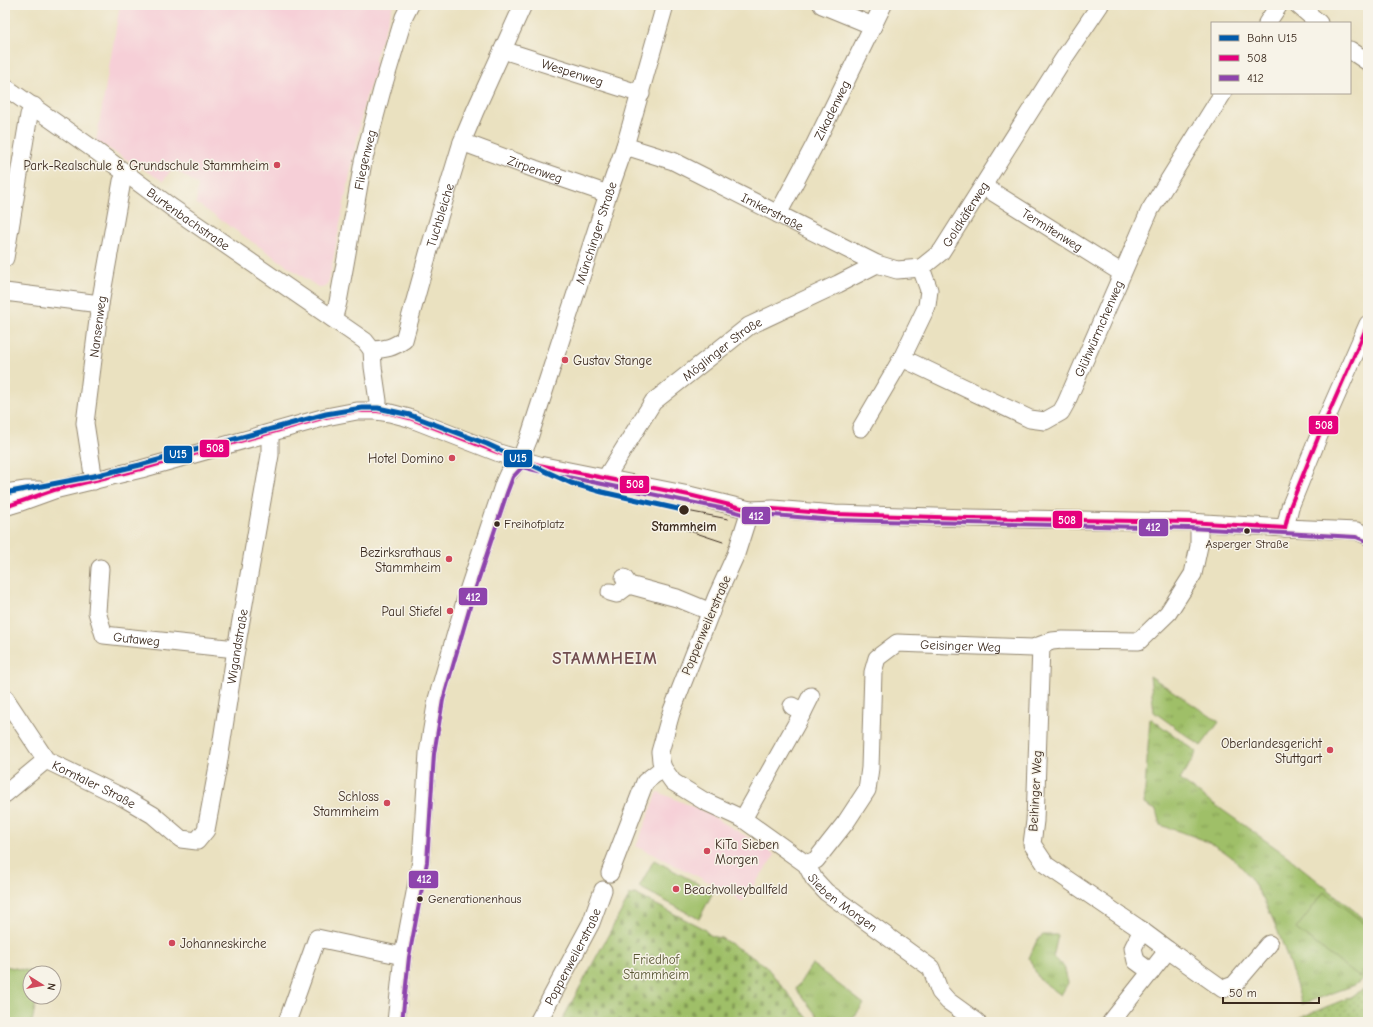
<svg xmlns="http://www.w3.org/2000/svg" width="1373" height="1027" font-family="'Comic Neue',sans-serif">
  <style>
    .built { fill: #f6cfd7 }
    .grass { fill: url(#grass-dots); stroke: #6d7442 }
    .cemetery { fill: url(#cemetery-stones); stroke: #6d7442 }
    .park { fill: url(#park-tufts); stroke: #6d7442 }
    .garden { fill: #9fbf67; stroke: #6d7442 }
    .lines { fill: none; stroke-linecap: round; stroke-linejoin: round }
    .minor-casing { stroke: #92866f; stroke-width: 19 }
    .minor { stroke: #fff; stroke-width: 17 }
    .tram { stroke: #3b2a1e; stroke-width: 1 }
    .bus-1-casing { stroke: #f7f3e8; stroke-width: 7 }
    .bus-2-casing { stroke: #f7f3e8; stroke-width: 7 }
    .bus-1 { stroke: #e5007d; stroke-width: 4 }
    .bus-2 { stroke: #8e44ad; stroke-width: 4 }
    .rail-1-casing { stroke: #f7f3e8; stroke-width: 8 }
    .rail-1 { stroke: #005aab; stroke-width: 5 }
    .poi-dot { fill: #d1495b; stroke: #f7f3e8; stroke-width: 1.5 }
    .stop-dot { fill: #3b2a1e; stroke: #f7f3e8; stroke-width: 1.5 }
    .labels { text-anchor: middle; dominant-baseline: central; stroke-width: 3; stroke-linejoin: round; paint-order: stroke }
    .bus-label { font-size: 12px; fill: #3b2a1e; stroke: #f7f3e8; text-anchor: start }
    .street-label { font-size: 13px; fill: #3b2a1e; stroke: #f7f3e8 }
    .poi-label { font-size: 13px; fill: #3b2a1e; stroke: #f7f3e8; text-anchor: end }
    .stop-label { font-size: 13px; font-weight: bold; fill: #3b2a1e; stroke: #f7f3e8 }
    .park-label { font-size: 13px; fill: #595734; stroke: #f7f3e8 }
    .district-label { font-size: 17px; font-weight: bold; letter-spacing: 1px; fill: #714d4f; stroke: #f7f3e8 }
    .line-badge { stroke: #f7f3e8; stroke-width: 1.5 }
    .badge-label { font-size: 11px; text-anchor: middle; font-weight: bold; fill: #fff }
  </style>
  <defs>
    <pattern id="grass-dots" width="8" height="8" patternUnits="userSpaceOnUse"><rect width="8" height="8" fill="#9fbf67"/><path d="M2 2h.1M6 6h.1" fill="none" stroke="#839b54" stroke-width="1.8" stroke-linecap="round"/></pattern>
    <pattern id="cemetery-stones" width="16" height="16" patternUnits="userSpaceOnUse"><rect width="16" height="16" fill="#9fbf67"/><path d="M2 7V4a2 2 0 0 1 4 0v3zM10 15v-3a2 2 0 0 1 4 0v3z" fill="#839b54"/></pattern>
    <pattern id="park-tufts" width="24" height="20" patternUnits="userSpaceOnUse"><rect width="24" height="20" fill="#9fbf67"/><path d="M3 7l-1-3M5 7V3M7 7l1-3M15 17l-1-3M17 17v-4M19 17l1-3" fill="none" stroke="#839b54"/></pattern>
  </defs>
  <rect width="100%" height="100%" fill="#f7f3e8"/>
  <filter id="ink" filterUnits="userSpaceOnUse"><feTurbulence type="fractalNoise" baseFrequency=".025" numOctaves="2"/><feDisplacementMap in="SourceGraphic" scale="8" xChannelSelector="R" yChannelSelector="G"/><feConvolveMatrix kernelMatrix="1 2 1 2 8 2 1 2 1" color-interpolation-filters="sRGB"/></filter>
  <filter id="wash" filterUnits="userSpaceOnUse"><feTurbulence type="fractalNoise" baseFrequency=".012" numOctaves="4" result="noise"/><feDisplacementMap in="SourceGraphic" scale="16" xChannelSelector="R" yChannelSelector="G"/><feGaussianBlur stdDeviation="0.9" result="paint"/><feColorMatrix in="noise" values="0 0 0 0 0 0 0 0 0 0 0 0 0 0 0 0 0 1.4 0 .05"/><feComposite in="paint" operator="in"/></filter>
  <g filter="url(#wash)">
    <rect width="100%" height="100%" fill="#eae1c0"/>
    <!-- built -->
    <g class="built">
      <path d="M120 5H393L375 59 376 68 364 104 329 280 326 286 322 288 318 287 196 203 198 185 173 168 163 181 96 141Z"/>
      <path d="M658 792 705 812 756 842 775 855 742 902 723 889 636 846Z"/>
    </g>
    <!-- grass -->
    <path class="grass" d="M1368 987V1022H1295L1299 1018 1348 998Z"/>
    <!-- cemetery -->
    <path class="cemetery" d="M635 894 704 929C709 935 712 937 721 938L765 965 811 1022H561L630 895Z"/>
    <!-- park -->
    <g class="park">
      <path d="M1150 676 1219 722 1201 746 1154 712Z"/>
      <path d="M1150 718 1197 752 1180 780 1286 855 1368 922V975L1355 985 1302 1004C1287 956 1266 878 1222 850 1204 838 1180 832 1160 825L1156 810 1144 804Z"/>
      <path d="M1043 935H1058L1053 958 1064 966 1068 983 1061 995 1039 979 1029 958 1037 940Z"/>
      <path d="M812 964 864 1004 850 1022H822L796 989Z"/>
    </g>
    <!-- garden -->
    <g class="garden">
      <path d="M654 860 713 892 699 919 639 887Z"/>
      <path d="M1324 892 1368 926V965L1359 977 1296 929Z"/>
      <path d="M5 966 39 973H30V997H37L32 1022H5Z"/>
    </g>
  </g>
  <g filter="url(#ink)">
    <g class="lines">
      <!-- minor casing -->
      <g class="minor-casing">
        <g id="minor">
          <path d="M822 5 873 26"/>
          <path d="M1298 5 1319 23"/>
          <path d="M1267 23 1279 5"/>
          <path id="s1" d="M503 50 641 94"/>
          <path d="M1350 50 1368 62"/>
          <path id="s2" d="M5 87 96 151 171 207 365 341 372 350"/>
          <path id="s3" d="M462 142 535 169 608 194"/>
          <path id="s4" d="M625 146 673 161 877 264 897 270 921 268"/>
          <path id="s5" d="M983 186 1122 273"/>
          <path id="s6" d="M778 214 814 146 883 5"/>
          <path d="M5 258 29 115 34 106"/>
          <path d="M5 292 100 304"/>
          <path id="s7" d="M332 318 335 313 338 302 345 264 363 162 382 90 404 17 410 5"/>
          <path id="s8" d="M372 350C386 349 392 348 404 340L429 250 462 142 475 111 523 5"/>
          <path d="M372 350 373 367 378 401 377 411"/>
          <path id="s9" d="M902 358 1030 419 1045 421 1061 412 1066 403 1150 210 1223 93"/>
          <path id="s10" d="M861 428 902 358 927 306 929 290 921 268 941 252 1062 61 1100 5"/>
          <path id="s11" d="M605 479 653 402 749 326 838 284 877 264"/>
          <path id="s12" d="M94 481 85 423 100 304 122 181 127 174"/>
          <path d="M5 493 26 490H40"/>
          <path d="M5 507 18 503 54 490 141 469 326 417 357 411H377L390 413 409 418 499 453 539 465 689 495 750 510 773 509 835 514 969 518 1189 522 1285 528 1357 531 1368 536"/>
          <path id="s13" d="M750 510 736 554 716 598 671 713 660 752 661 761 663 768 673 782 704 801 743 819 806 864 814 879 826 892 931 968 940 992 948 1001 977 1022"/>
          <path d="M1285 528 1290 507 1320 433 1368 324"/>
          <path id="s14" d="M100 568 97 612 104 635 236 649"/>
          <path d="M624 578 629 585 677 598 711 612"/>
          <path d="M610 592 617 594 629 585"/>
          <path d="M1041 646 1035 821 1032 844 1046 865 1137 927 1168 950 1111 1022"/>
          <path id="s15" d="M5 698 46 760 124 798 153 815 181 839 197 841 206 830 218 766 236 649 270 455V433"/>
          <path d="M803 712 811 696"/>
          <path d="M5 794 46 760"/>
          <path d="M743 819 803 712 792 706"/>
          <path id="s16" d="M806 864 816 860 846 822 867 790 870 768 873 672 877 658 897 643 1033 648 1052 641 1062 640 1139 641 1168 613 1193 574 1199 546V523"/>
          <path d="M610 873 645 782 663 768"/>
          <path d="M1142 930 1133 948 1136 961 1151 972"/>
          <path d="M1168 950 1223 989 1234 985 1269 944"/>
          <path d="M287 1022 317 938 403 956"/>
          <path id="s17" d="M396 1022 403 956 421 861 428 753 437 699 468 591 504 483 508 474 520 460 529 438 608 194 625 146 665 5"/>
          <path id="s18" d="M538 1022 591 923 603 890"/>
        </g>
      </g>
      <!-- minor -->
      <use href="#minor" class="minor"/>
      <!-- tram -->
      <g class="tram">
        <path d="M687 511 728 519"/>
        <path d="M681 528 723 542"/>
      </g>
      <!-- bus-1 casing -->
      <g class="bus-1-casing">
        <g id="bus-1">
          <path d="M5 507 54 490 141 469 326 417 357 411H377L390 413 409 418 499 453 539 465 689 495 750 510 773 509 835 514 969 518 1189 522 1285 528"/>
          <path d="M1285 528 1290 507 1320 433 1368 324"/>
        </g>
      </g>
      <!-- bus-2 casing -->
      <g class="bus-2-casing">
        <g id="bus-2">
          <path d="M518 466 538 471 725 509 750 516 773 515 835 520 1189 528 1356 537 1366 541"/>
          <path d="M402 1022 409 957 427 862 434 754 443 700 474 593 507 493 513 477 525 464"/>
        </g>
      </g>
      <!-- bus-1 -->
      <use href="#bus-1" class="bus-1"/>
      <!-- bus-2 -->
      <use href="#bus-2" class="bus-2"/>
      <!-- rail-1 casing -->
      <g class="rail-1-casing">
        <path id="rail-1" d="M5 493 94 476 140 465 326 414 362 408H378L410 415 487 444 571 483 602 492 687 511"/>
      </g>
      <!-- rail-1 -->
      <use href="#rail-1" class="rail-1"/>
    </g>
  </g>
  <!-- markers -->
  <g class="poi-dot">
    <circle cx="277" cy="165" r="4"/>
    <circle cx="565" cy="360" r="4"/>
    <circle cx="452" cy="458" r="4"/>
    <circle cx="449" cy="559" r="4"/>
    <circle cx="450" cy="611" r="4"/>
    <circle cx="1330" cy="750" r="4"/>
    <circle cx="387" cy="803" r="4"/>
    <circle cx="707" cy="851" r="4"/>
    <circle cx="676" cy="889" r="4"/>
    <circle cx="172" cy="943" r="4"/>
  </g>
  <g class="stop-dot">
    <circle cx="684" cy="510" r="5.5"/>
    <circle cx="497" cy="524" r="3.5"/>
    <circle cx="1247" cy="531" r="3.5"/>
    <circle cx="420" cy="899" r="3.5"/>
  </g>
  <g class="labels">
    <!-- bus labels -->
    <g class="bus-label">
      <text x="504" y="524">Freihofplatz</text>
      <text x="1247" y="544" text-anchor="middle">Asperger Straße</text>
      <text x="428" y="899">Generationenhaus</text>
    </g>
    <!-- street labels -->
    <g class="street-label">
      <text stroke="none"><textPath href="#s1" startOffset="73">Wespenweg</textPath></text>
      <text stroke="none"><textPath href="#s6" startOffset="117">Zikadenweg</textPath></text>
      <text stroke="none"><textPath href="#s7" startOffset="162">Fliegenweg</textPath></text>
      <text stroke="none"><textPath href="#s3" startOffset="78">Zirpenweg</textPath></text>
      <text stroke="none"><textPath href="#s4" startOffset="162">Imkerstraße</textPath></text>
      <text stroke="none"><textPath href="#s10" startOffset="249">Goldkäferweg</textPath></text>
      <text stroke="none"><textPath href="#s8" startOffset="164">Tuchbleiche</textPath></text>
      <text stroke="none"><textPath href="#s2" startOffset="226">Burtenbachstraße</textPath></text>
      <text stroke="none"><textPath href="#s5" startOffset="82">Termitenweg</textPath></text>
      <text stroke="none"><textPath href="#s17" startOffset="820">Münchinger Straße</textPath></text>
      <text stroke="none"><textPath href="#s12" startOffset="156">Nansenweg</textPath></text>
      <text stroke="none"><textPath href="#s9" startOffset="267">Glühwürmchenweg</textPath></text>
      <text stroke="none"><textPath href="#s11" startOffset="178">Möglinger Straße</textPath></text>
      <text transform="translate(706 625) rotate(-67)">Poppenweilerstraße</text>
      <text stroke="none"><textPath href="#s14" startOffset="101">Gutaweg</textPath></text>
      <text stroke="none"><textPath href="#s16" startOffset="319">Geisinger Weg</textPath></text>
      <text stroke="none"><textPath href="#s15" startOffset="448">Wigandstraße</textPath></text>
      <text stroke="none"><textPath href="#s15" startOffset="128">Korntaler Straße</textPath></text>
      <text transform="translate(1035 791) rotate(-87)">Beihinger Weg</text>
      <text stroke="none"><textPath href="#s13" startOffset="503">Sieben Morgen</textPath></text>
      <text stroke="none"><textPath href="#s18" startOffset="74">Poppenweilerstraße</textPath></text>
    </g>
    <!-- poi labels -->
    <g class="poi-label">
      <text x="269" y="165">Park-Realschule &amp; Grundschule Stammheim</text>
      <text x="573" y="360" text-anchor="start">Gustav Stange</text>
      <text x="444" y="458">Hotel Domino</text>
      <text x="441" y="552">Bezirksrathaus<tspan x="441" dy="15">Stammheim</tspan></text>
      <text x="442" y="611">Paul Stiefel</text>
      <text x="1322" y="743">Oberlandesgericht<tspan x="1322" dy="15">Stuttgart</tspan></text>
      <text x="379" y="796">Schloss<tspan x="379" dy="15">Stammheim</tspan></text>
      <text x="715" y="844" text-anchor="start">KiTa Sieben<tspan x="715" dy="15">Morgen</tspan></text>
      <text x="684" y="889" text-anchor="start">Beachvolleyballfeld</text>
      <text x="180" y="943" text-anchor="start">Johanneskirche</text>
    </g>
    <!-- stop labels -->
    <g class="stop-label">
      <text x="684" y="526">Stammheim</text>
    </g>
    <!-- park labels -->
    <g class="park-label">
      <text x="656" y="959">Friedhof<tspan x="656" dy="15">Stammheim</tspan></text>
    </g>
    <!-- district labels -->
    <g class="district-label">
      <text x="605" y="658">STAMMHEIM</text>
    </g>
  </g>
  <g class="line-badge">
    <rect x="1308" y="415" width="31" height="20" rx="4" fill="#e5007d"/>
    <rect x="199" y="439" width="31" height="19" rx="4" fill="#e5007d"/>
    <rect x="163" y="445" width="30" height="19" rx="4" fill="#005aab"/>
    <rect x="503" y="449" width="30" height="19" rx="4" fill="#005aab"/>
    <rect x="619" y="475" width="31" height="19" rx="4" fill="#e5007d"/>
    <rect x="741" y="506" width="30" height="19" rx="4" fill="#8e44ad"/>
    <rect x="1052" y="510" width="31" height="19" rx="4" fill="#e5007d"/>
    <rect x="1138" y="518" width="31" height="19" rx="4" fill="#8e44ad"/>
    <rect x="458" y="587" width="30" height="19" rx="4" fill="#8e44ad"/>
    <rect x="408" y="870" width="31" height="19" rx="4" fill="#8e44ad"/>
  </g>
  <g class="badge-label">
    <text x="1324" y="429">508</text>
    <text x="215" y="452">508</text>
    <text x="178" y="458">U15</text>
    <text x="518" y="462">U15</text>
    <text x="635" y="488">508</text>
    <text x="756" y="520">412</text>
    <text x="1067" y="524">508</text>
    <text x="1153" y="531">412</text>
    <text x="473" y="601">412</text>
    <text x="424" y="883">412</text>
  </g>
  <!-- margin -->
  <rect width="1373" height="1027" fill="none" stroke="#f7f3e8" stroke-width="20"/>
  <!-- legend -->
  <rect x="1211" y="22" width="140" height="72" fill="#f7f3e8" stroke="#aca397"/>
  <rect x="1219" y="35" width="20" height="6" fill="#005aab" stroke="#aca397"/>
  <text x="1247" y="42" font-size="12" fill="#3b2a1e">Bahn U15</text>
  <rect x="1219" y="55" width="20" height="6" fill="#e5007d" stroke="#aca397"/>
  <text x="1247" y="62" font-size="12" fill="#3b2a1e">508</text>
  <rect x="1219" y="75" width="20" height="6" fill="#8e44ad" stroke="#aca397"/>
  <text x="1247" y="82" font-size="12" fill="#3b2a1e">412</text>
  <!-- north arrow -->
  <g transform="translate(42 985) rotate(101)"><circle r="19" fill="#f7f3e8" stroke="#aca397"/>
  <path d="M0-3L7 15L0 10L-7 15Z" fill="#d1495b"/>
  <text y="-6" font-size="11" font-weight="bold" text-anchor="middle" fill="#3b2a1e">N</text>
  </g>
  <!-- scale -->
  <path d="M1223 997v6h96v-6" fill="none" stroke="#3b2a1e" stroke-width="2"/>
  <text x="1229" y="997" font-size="12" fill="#3b2a1e" stroke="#f7f3e8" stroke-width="3" paint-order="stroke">50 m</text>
</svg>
